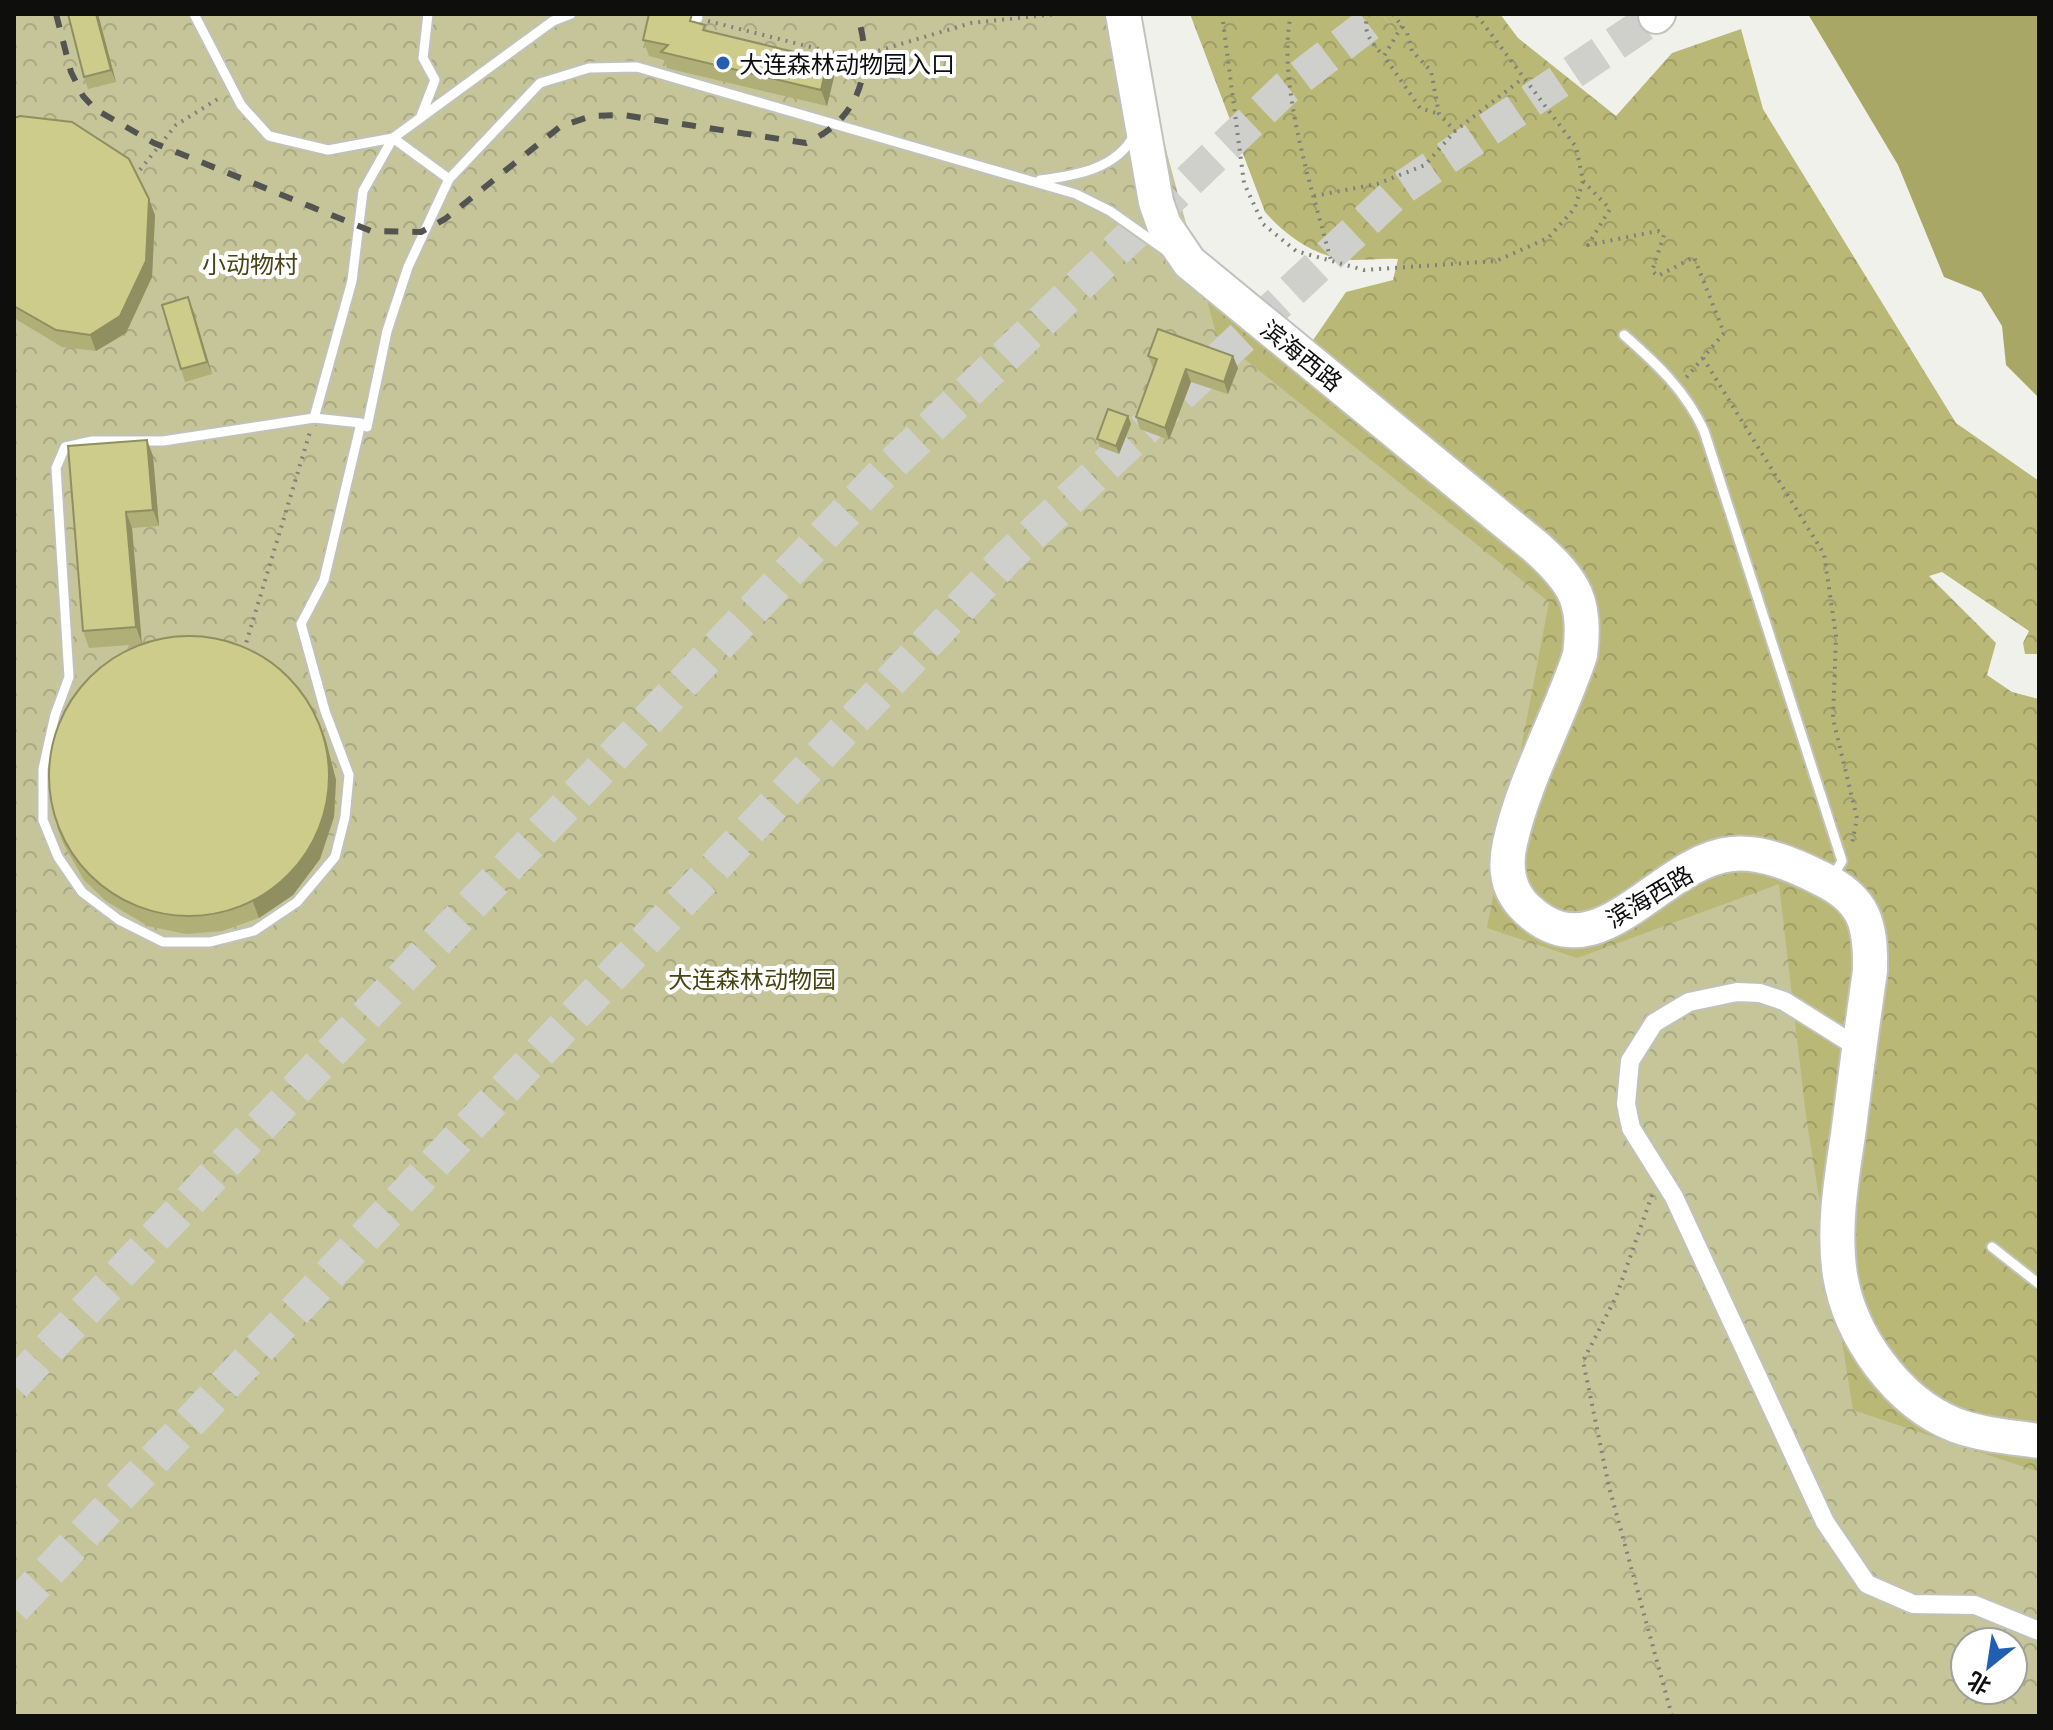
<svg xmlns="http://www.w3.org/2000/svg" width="2053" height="1730" font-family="'Exo 2','Noto Sans SC',sans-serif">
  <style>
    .forest { fill: url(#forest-crowns); fill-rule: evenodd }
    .park { fill: url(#park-crowns); fill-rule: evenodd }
    .water { fill: #a8a766 }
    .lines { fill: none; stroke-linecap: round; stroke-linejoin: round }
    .highway-tunnel { stroke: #cfcfcb; stroke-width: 34; stroke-dasharray: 34 17; stroke-linecap: butt }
    .lane-casing { stroke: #c2c2bd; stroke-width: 13 }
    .street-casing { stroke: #c2c2bd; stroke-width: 22 }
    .highway-casing { stroke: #c2c2bd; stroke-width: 38 }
    .path { stroke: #80807d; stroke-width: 4; stroke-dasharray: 2 6; stroke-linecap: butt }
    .lane { stroke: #fff; stroke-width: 9 }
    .street { stroke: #fff; stroke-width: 18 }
    .highway { stroke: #fff; stroke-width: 34 }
    .rail { stroke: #535351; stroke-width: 6; stroke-dasharray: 14 14; stroke-linecap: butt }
    .wall { fill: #b0af78 }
    .shaded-wall { fill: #908f61 }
    .building { fill: #cdcc8b; stroke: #908f61; stroke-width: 2 }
    .poi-dot { fill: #235fb1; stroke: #fff; stroke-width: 3 }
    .labels { text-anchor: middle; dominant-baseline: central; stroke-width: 8; stroke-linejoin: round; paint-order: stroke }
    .poi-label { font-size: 24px; fill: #0e0e0d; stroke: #fff; text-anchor: start }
    .park-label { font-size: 24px; fill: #474513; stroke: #fff }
    .street-label { font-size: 24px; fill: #0e0e0d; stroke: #fff }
  </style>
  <defs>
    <pattern id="forest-crowns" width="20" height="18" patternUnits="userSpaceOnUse" patternTransform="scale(2)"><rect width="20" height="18" fill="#b9b877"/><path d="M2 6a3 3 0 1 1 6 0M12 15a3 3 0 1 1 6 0" fill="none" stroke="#9e9d66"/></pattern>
    <pattern id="park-crowns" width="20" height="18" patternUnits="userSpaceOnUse" patternTransform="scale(2)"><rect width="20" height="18" fill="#c5c599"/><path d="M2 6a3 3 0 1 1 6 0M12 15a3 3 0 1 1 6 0" fill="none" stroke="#a8a883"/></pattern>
  </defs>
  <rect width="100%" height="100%" fill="#f1f1ec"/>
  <!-- forest -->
  <path class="forest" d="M1190 14H1500L1518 38 1616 116 1672 53 1741 29 1763 109 1956 423 2039 481V654H2025L2023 643 2029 631 1942 572 1929 576 1996 643 1987 675 2012 692 2039 699V1716H14V852L1212 346 1199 284 1294 368 1346 292 1393 280 1398 259C1383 258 1368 260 1353 260 1318 259 1287 237 1265 212ZM1965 1642H2013V1690H1965Z"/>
  <!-- park -->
  <path class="park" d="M14 14H1129L1217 337 1549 602 1487 928 1577 958 1779 884 1806 1116 1853 1410 2039 1472V1716H14ZM1965 1642H2013V1690H1965Z"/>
  <!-- water -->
  <path class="water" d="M1808 14H2039V398L2006 365 2002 326 1981 292 1944 277 1898 165Z"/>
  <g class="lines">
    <!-- highway-tunnel -->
    <g class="highway-tunnel">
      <path d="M14 1385 887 469 1286 88 1382 14"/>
      <path d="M14 1608 1008 557 1399 190 1656 16"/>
    </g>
    <!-- lane casing -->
    <g class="lane-casing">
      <g id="lane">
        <path d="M194 14 241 105 269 136 328 150 393 138 553 21 571 14"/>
        <path d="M684 14 698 18"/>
        <path d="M421 116 435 80 423 58 428 14"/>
        <path d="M1040 180C1074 176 1117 169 1134 135"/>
        <path d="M1624 335C1657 364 1686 391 1704 431L1842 861 1833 876"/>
        <path d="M314 418 361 423 324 580 301 624 325 711 349 775 345 817 335 857 297 902 254 931 210 942H163L119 920 82 892 58 857 43 820V769L55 715 69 677 56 468 65 447 92 441H163Z"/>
        <path d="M314 418 352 281 363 191 393 138 449 179 540 83 589 68 637 67 1076 194 1110 211 1168 252"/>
        <path d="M367 427 387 331 408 267 449 179"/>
        <path d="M1992 1247 2039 1284"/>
      </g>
    </g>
    <!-- street casing -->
    <g class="street-casing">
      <path id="street" d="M1859 1048 1784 1001 1760 993 1737 992 1689 1002 1654 1023 1630 1061 1626 1104 1631 1128 1674 1197 1825 1522 1867 1584 1913 1604 1975 1605 2039 1631"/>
    </g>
    <!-- highway casing -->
    <g class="highway-casing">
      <g id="highway">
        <path d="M1123 14 1156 202 1164 225 1189 262 1536 547C1575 582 1587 602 1580 655 1560 716 1523 782 1510 843 1504 869 1508 892 1528 910 1599 976 1659 861 1732 854 1762 851 1794 865 1820 878 1865 899 1871 924 1870 971 1862 1026 1855 1080 1848 1135 1841 1181 1833 1229 1840 1275 1850 1336 1897 1402 1955 1425 1982 1435 2011 1437 2039 1441"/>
        <path d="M1656 16 1658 14"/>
      </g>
    </g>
    <!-- path -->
    <g class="path">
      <path d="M1222 14 1244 183 1263 224 1296 251 1364 270 1496 261 1548 238 1575 208 1583 181 1576 147 1476 14"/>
      <path d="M1291 14C1276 84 1313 191 1331 261"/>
      <path d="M1369 14C1360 30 1373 45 1384 56"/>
      <path d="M1393 14 1407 33 1412 51 1431 71 1439 114 1455 131 1522 79"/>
      <path d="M708 21 854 58 971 23 1056 14"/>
      <path d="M1402 26 1384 56 1420 108 1439 114"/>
      <path d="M135 176 176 125 221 97"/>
      <path d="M1583 181 1610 209 1588 245 1658 231 1664 235 1652 271 1658 276 1694 257 1724 333 1685 379"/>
      <path d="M1314 196 1377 184 1425 165 1455 131"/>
      <path d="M1703 358 1824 554 1836 636 1833 719 1857 818 1852 844"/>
      <path d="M244 650 310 432"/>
      <path d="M1652 1195 1616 1297 1583 1361 1609 1487 1672 1716"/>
    </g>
    <!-- lane -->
    <use href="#lane" class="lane"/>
    <!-- street -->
    <use href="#street" class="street"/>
    <!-- highway -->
    <use href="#highway" class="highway"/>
    <!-- rail -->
    <path class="rail" d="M56 14 71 72 83 96 95 109 154 143 371 231 421 232 445 219 561 126 592 116 623 115 806 143C860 119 875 69 857 14"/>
  </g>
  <!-- wall -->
  <g class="wall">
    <path d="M68 14H98L116 82 88 89 84 77Z"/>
    <path d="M695 22 705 25 707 31 834 77 827 106 683 72 667 68 664 60 649 56 643 40Z"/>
    <path d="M14 118 155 215 152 277 126 333 96 351 62 347 14 318Z"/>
    <path d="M193 310 212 374 185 382 181 369Z"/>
    <path d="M1148 356 1238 368 1228 394 1191 382 1169 440 1140 429 1136 417 1153 368Z"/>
    <path d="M1128 416 1131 424 1119 454 1100 447 1097 439Z"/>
    <path d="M68 446 153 456 159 526 132 528 141 641 320 725 326 741 336 780 334 817 320 859 293 895 259 918 222 931 186 934 148 926 106 901 84 880 63 843 57 827 129 645 89 648 83 631Z"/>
  </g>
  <!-- shaded-wall -->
  <g class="shaded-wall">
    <path d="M96 14H98L116 82 111 70Z"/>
    <path d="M828 60 834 77 827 106 821 90Z"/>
    <path d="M149 199 155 215 152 277 126 333 96 351 90 335Z"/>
    <path d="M188 297 193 310 212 374 207 362Z"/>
    <path d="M1233 356 1238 368 1228 394 1224 382Z"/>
    <path d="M1186 369 1191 382 1169 440 1165 428Z"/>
    <path d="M1128 416 1131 424 1119 454 1116 446Z"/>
    <path d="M147 440 153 456 159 526 153 510Z"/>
    <path d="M126 512 132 528 142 644 136 627Z"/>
    <path d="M320 725 326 741 336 780 334 817 320 859 293 895 259 918 253 902Z"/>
  </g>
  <!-- building -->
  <g class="building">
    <path d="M68 14H96L111 70 84 77Z"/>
    <path d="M649 14H692L690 21 705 25 703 30 828 60 821 90 661 52 668 45 643 40Z"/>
    <path d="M20 116 72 122 129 159 149 199 146 261 120 316 90 335 56 330 14 306V118Z"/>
    <path d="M188 297 207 362 181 369 162 305Z"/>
    <path d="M1158 329 1233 356 1224 382 1186 369 1165 428 1136 417 1157 359 1148 356Z"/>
    <path d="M1108 409 1128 416 1116 446 1097 439Z"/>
    <path d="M147 440 153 510 126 512 136 627 83 631 68 446Z"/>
    <circle cx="189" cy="776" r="140"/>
  </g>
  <!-- markers -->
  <circle class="poi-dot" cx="723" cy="63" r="8"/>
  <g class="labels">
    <!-- poi labels -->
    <g class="poi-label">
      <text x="739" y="63">大连森林动物园入口</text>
    </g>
    <!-- park labels -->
    <g class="park-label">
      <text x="250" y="263">小动物村</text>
      <text x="752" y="978">大连森林动物园</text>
    </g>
    <!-- street labels -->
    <g class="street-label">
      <text transform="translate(1302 355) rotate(39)">滨海西路</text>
      <text transform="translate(1649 896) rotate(-31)">滨海西路</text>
    </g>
  </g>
  <!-- border -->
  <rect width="2053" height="1730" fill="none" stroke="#0e0e0d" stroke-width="32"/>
  <!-- north arrow -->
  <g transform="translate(1989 1666) rotate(210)"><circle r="38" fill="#ffffff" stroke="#9f9f9e" stroke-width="2"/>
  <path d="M0-6L14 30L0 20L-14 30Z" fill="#235fb1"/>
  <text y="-12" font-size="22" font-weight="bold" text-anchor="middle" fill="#0e0e0d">北</text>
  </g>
</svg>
